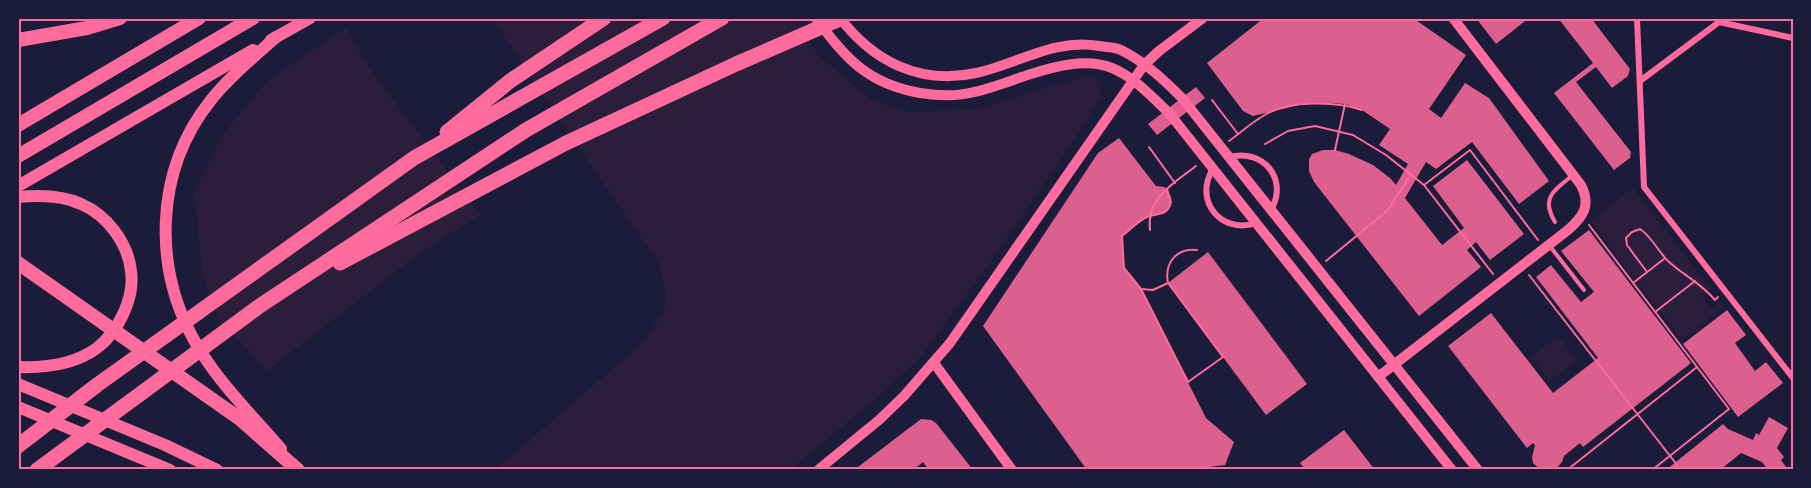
<svg xmlns="http://www.w3.org/2000/svg" width="1811" height="488" font-family="'Source Sans 3',sans-serif">
  <style>
    .green { fill: #2a1e3b }
    .building { fill: #dd5f8e }
    .lines { fill: none; stroke-linecap: round; stroke-linejoin: round }
    .path { stroke: #ff6b9d; stroke-width: 2 }
    .service { stroke: #ff6b9d; stroke-width: 4 }
    .minor { stroke: #ff6b9d; stroke-width: 6 }
    .tertiary { stroke: #ff6b9d; stroke-width: 10 }
    .secondary { stroke: #ff6b9d; stroke-width: 10 }
    .primary { stroke: #ff6b9d; stroke-width: 12 }
    .trunk { stroke: #ff6b9d; stroke-width: 14 }
    .motorway { stroke: #ff6b9d; stroke-width: 15 }
    .neatline { fill: none; stroke: #ff6b9d; stroke-width: 2 }
  </style>
  <rect width="100%" height="100%" fill="#1b1b3a"/>
  <!-- green -->
  <g class="green">
    <path d="M492 18H795L818 55 869 98 905 112 973 110 1086 76 1099 81 1101 96 1088 119 995 256 922 355 885 391 790 470H495L646 340 667 303 659 263 592 167Z"/>
    <path d="M346 28 370 69 481 215 421 252 267 371 218 318 202 273 194 193 222 135 269 79Z"/>
    <path d="M1633 188 1711 289 1702 297 1712 309 1721 302 1724 307 1682 340 1590 221Z"/>
    <path d="M1558 336 1577 360 1549 381 1531 357Z"/>
  </g>
  <!-- building -->
  <g class="building">
    <path d="M1264 18H1413L1466 55 1429 109 1441 118 1465 83 1489 98 1549 181 1519 204 1472 142 1436 169 1426 162 1405 198 1442 245 1464 228 1433 186 1467 160 1524 234 1490 260 1476 242 1467 250 1481 267 1419 316 1314 182 1309 171V159L1312 154 1323 150H1335L1349 154 1373 165 1390 178 1396 185 1408 164 1379 145 1390 129 1362 110 1345 104 1331 103 1299 105 1253 116 1243 111 1207 63Z"/>
    <path d="M1476 18H1529L1496 44Z"/>
    <path d="M1558 18H1591L1630 69 1628 76 1612 88 1596 67 1576 82 1631 152 1630 158 1614 170 1554 93 1593 63Z"/>
    <path d="M1196 87 1205 98 1157 135 1148 124Z"/>
    <path d="M1119 138 1156 186 1165 187 1171 197V205L1163 213 1147 217 1122 236 1124 268 1141 289 1206 418 1234 442 1225 465 1185 470H1087L983 326 1098 153Z"/>
    <path d="M1589 230 1691 363 1583 447 1580 443 1564 456 1562 462 1555 470H1541L1533 463 1532 457 1535 445 1533 443 1527 448 1448 346 1491 313 1553 393 1598 358 1536 277 1551 265 1581 302 1594 292 1561 251Z"/>
    <path d="M1208 252 1307 384 1266 415 1168 283Z"/>
    <path d="M1727 310 1746 335 1735 343 1755 371 1766 362 1783 383 1738 417 1683 344Z"/>
    <path d="M1769 417 1788 428 1777 448 1784 457 1781 460 1788 470H1768L1762 462 1741 453 1720 470H1666L1723 424 1728 429 1753 440 1756 433 1759 435Z"/>
    <path d="M921 419 931 420 936 423 973 470H929L923 462 913 470H854Z"/>
    <path d="M1344 430 1375 470H1306L1300 463Z"/>
  </g>
  <g class="lines">
    <!-- path -->
    <g class="path">
      <path d="M1212 100 1238 134"/>
      <path d="M1229 141C1240 133 1251 123 1263 116 1288 100 1335 101 1362 110"/>
      <path d="M1265 144 1288 131 1315 126 1353 135 1386 155 1424 185 1493 274"/>
      <path d="M1149 147 1175 183"/>
      <path d="M1335 150 1345 104"/>
      <path d="M1424 185 1470 150 1538 240"/>
      <path d="M1589 225 1729 409 1652 470"/>
      <path d="M1150 230C1146 198 1174 183 1196 166"/>
      <path d="M1326 261 1388 210 1411 174"/>
      <path d="M1647 272 1627 245 1626 238 1632 232 1640 229C1652 237 1658 251 1668 261 1683 275 1701 283 1715 300L1718 297"/>
      <path d="M1529 275 1681 470"/>
      <path d="M1168 283C1164 262 1177 248 1197 250"/>
      <path d="M1633 283 1664 259"/>
      <path d="M1141 289 1153 290 1168 283 1223 357 1188 382 1141 289 1124 268 1122 236C1130 230 1139 220 1147 217 1158 213 1168 216 1171 202L1167 189"/>
      <path d="M1655 312 1695 281"/>
      <path d="M1567 470 1697 367"/>
      <path d="M1765 470H1766"/>
    </g>
    <!-- service -->
    <g class="service">
      <path d="M1555 222C1540 197 1555 190 1573 175"/>
      <path d="M1549 245 1584 290"/>
    </g>
    <!-- minor -->
    <g class="minor">
      <path d="M1637 18 1644 187 1793 378"/>
      <path d="M1640 81 1719 22 1793 38"/>
      <path d="M1229 157C1263 148 1289 179 1271 210"/>
      <path d="M1213 169C1193 200 1221 235 1256 223"/>
    </g>
    <!-- tertiary -->
    <g class="tertiary">
      <path d="M934 363 1012 470"/>
      <path d="M1378 377 1568 230C1584 216 1591 205 1581 185L1453 18"/>
      <path d="M818 470 879 420 904 396 950 343 1144 65 1159 51 1203 18"/>
    </g>
    <!-- secondary -->
    <g class="secondary">
      <path d="M816 18C845 59 869 84 920 93 939 96 956 97 974 92 993 88 1012 80 1031 74 1056 66 1086 58 1112 68 1134 77 1152 97 1169 113L1452 470"/>
      <path d="M840 18C874 62 920 85 976 73 1018 64 1054 38 1099 46 1106 47 1115 47 1121 50 1145 62 1164 80 1182 98L1478 470"/>
    </g>
    <!-- primary -->
    <g class="primary">
      <path d="M276 37C254 57 230 76 211 100 154 171 152 270 198 347 220 384 253 416 281 449"/>
      <path d="M271 40 310 18"/>
      <path d="M18 186 253 50"/>
      <path d="M18 197C39 195 62 195 81 204 107 215 128 243 131 271 135 298 118 332 97 348 74 365 45 368 18 367"/>
      <path d="M18 384 165 445 217 470"/>
      <path d="M18 407 170 470"/>
    </g>
    <!-- trunk -->
    <g class="trunk">
      <path d="M18 40 87 28 120 18"/>
      <path d="M18 125 199 18"/>
      <path d="M18 156 253 18"/>
      <path d="M18 263 240 419 298 470"/>
    </g>
    <!-- motorway -->
    <g class="motorway">
      <path d="M447 132 510 81 604 18"/>
      <path d="M340 263 566 143 736 64 842 18"/>
      <path d="M18 446 97 385 414 158 663 18"/>
      <path d="M37 470 261 305 526 130 722 18"/>
    </g>
  </g>
  <!-- border -->
  <rect width="1811" height="488" fill="none" stroke="#1b1b3a" stroke-width="39"/>
  <rect x="20" y="20" width="1772" height="448" class="neatline"/>
</svg>
